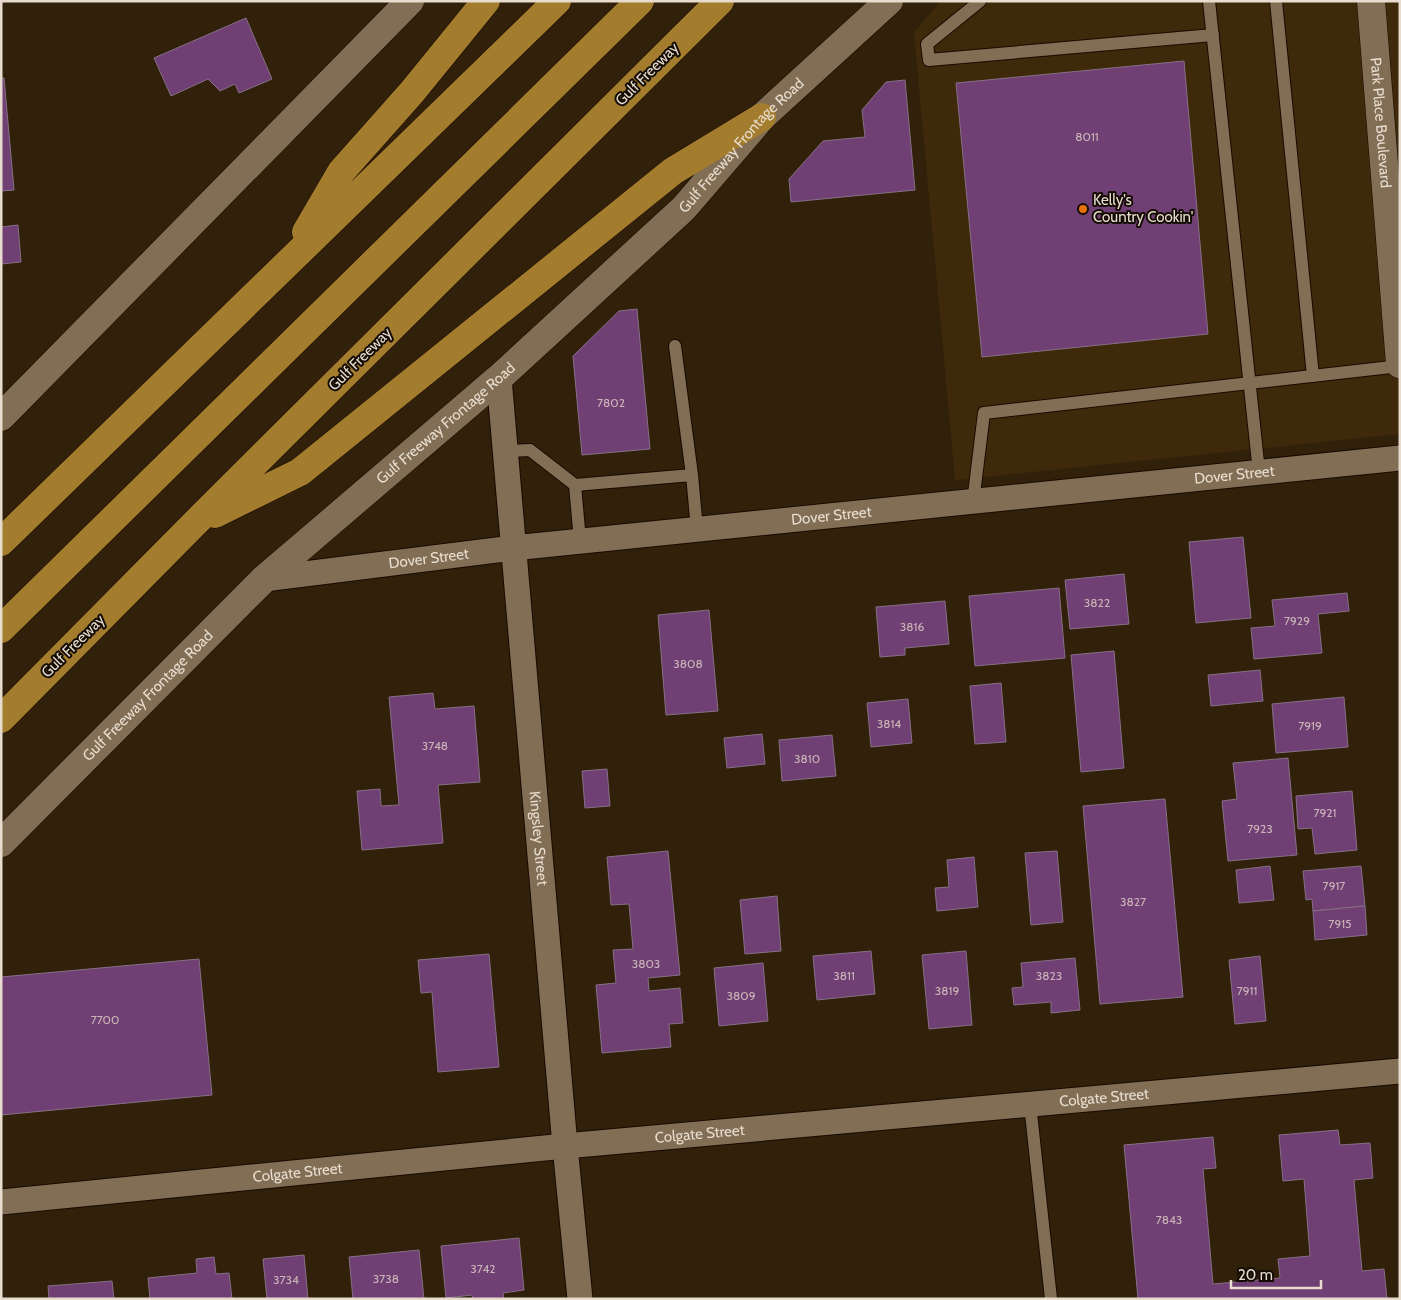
<svg xmlns="http://www.w3.org/2000/svg" width="1401" height="1300" font-family="Cabin,sans-serif">
  <style>
    .built { fill: #3e290b }
    .building { fill: #703f73; stroke: #867086 }
    .lines { fill: none; stroke-linecap: round; stroke-linejoin: round }
    .service-casing { stroke: #190a00; stroke-width: 14 }
    .minor-casing { stroke: #190a00; stroke-width: 27 }
    .secondary-casing { stroke: #190a00; stroke-width: 29 }
    .motorway-casing { stroke: #190a00; stroke-width: 29 }
    .service { stroke: #816e55; stroke-width: 12 }
    .minor { stroke: #816e55; stroke-width: 25 }
    .secondary { stroke: #816e55; stroke-width: 28 }
    .motorway { stroke: #a37c2e; stroke-width: 28 }
    .food-dot { fill: #e8710a; stroke: #140c04; stroke-width: 2 }
    .labels { text-anchor: middle; dominant-baseline: central; stroke-width: 4; stroke-linejoin: round; paint-order: stroke }
    .number-label { font-size: 12px; fill: #c9b5b7 }
    .street-label { font-size: 15px; fill: #e7dcce; stroke: #140c04 }
    .poi-label { font-size: 15px; fill: #e7dcce; stroke: #140c04; text-anchor: start }
  </style>
  <rect width="100%" height="100%" fill="#31210a"/>
  <!-- built -->
  <path class="built" d="M941 1H1400V434L955 480 914 32Z"/>
  <!-- building -->
  <g class="building">
    <path d="M246 18 272 79 239 93 235 84 220 91 208 79 171 96 154 58Z"/>
    <path d="M1184 61 1208 334 982 357 956 83Z"/>
    <path d="M1 78H4L14 190 1 191Z"/>
    <path d="M905 80 915 190 791 202 789 179 823 141 865 137 862 110 886 82Z"/>
    <path d="M18 225 21 262 1 264V227Z"/>
    <path d="M637 309 650 449 582 455 573 356 619 311Z"/>
    <path d="M1243 537 1251 618 1196 623 1189 542Z"/>
    <path d="M1124 574 1129 624 1070 629 1065 580Z"/>
    <path d="M1059 588 1065 658 975 666 969 596Z"/>
    <path d="M1347 593 1349 611 1318 614 1322 653 1254 659 1251 628 1275 626 1272 600Z"/>
    <path d="M945 601 949 644 905 648V655L880 657 876 607Z"/>
    <path d="M709 610 718 711 666 715 658 615Z"/>
    <path d="M1114 651 1124 768 1081 772 1071 655Z"/>
    <path d="M1260 670 1263 701 1211 706 1208 675Z"/>
    <path d="M1001 683 1006 742 975 744 970 686Z"/>
    <path d="M433 693 435 709 474 706 480 782 438 785 443 843 362 850 357 791 380 789 381 806 399 805 389 697Z"/>
    <path d="M1344 697 1348 747 1276 753 1272 704Z"/>
    <path d="M908 699 912 743 871 747 867 703Z"/>
    <path d="M762 734 765 764 727 768 724 738Z"/>
    <path d="M832 735 836 776 782 781 779 740Z"/>
    <path d="M1288 758 1297 855 1228 861 1222 801 1237 799 1233 763Z"/>
    <path d="M607 769 610 806 585 808 582 771Z"/>
    <path d="M1352 791 1357 850 1315 854 1312 828 1298 829 1296 796Z"/>
    <path d="M1165 799 1183 997 1100 1004 1083 806Z"/>
    <path d="M668 851 680 975 648 978 649 991 680 988 683 1023 669 1024 671 1047 602 1053 596 985 616 983 613 950 633 949 629 904 611 905 607 857Z"/>
    <path d="M1057 851 1063 922 1031 925 1025 853Z"/>
    <path d="M974 857 978 907 937 911 935 888 949 887 947 860Z"/>
    <path d="M1270 866 1274 900 1239 903 1236 870Z"/>
    <path d="M1361 866 1365 906 1313 911 1312 899 1306 900 1303 871Z"/>
    <path d="M777 896 781 951 745 954 740 900Z"/>
    <path d="M1365 906 1367 935 1315 940 1313 911Z"/>
    <path d="M871 951 875 994 817 1000 813 956Z"/>
    <path d="M966 951 972 1025 929 1029 922 955Z"/>
    <path d="M489 954 499 1067 438 1072 432 992 421 993 418 960Z"/>
    <path d="M1260 956 1266 1021 1235 1024 1229 960Z"/>
    <path d="M1075 958 1080 1010 1051 1013V1002L1014 1005 1012 988 1023 987 1021 963Z"/>
    <path d="M199 959 212 1095 1 1115V977Z"/>
    <path d="M763 963 768 1021 719 1026 714 968Z"/>
    <path d="M1338 1130 1340 1145 1370 1143 1373 1178 1354 1180 1362 1271 1384 1269 1387 1299H1138L1124 1145 1213 1137 1216 1168 1203 1169 1213 1284 1280 1278 1278 1259 1310 1256 1304 1179 1283 1181 1279 1135Z"/>
    <path d="M519 1238 524 1290 503 1293 504 1299H473L472 1295 446 1298 441 1246Z"/>
    <path d="M419 1250 424 1299H353L349 1257Z"/>
    <path d="M304 1255 308 1299H267L263 1259Z"/>
    <path d="M214 1257 216 1274 229 1273 232 1299H150L148 1278 197 1273 196 1259Z"/>
    <path d="M112 1281 114 1299H49L48 1286Z"/>
  </g>
  <g class="lines">
    <!-- service casing -->
    <g class="service-casing">
      <g id="service">
        <path d="M980 1 927 44 929 60 1213 35"/>
        <path d="M1209 1 1259 472"/>
        <path d="M1276 1 1313 376"/>
        <path d="M675 346 692 475"/>
        <path d="M505 451 530 450 575 485 580 541"/>
        <path d="M575 485 692 475 697 529"/>
        <path d="M973 502 984 413 1400 366"/>
        <path d="M1030 1104 1051 1299"/>
      </g>
    </g>
    <!-- minor casing -->
    <g class="minor-casing">
      <g id="minor">
        <path id="s1" d="M499 378 565 1146 580 1299"/>
        <path id="s2" d="M264 579 513 548 1400 458"/>
        <path id="s3" d="M1 1202 565 1146 1400 1071"/>
      </g>
    </g>
    <!-- secondary casing -->
    <g class="secondary-casing">
      <g id="secondary">
        <path id="s4" d="M1371 1 1400 364"/>
        <path d="M1 417 410 1"/>
        <path id="s5" d="M1 843 264 579 499 378 684 208 762 117 889 1"/>
      </g>
    </g>
    <!-- motorway casing -->
    <g class="motorway-casing">
      <g id="motorway">
        <path d="M306 232 341 172 412 92 486 1"/>
        <path d="M215 514 300 472 673 171 762 117"/>
        <path d="M1 542 557 1"/>
        <path d="M1 629 640 1"/>
        <path d="M1 719 194 524 720 1"/>
      </g>
    </g>
    <!-- service -->
    <use href="#service" class="service"/>
    <!-- minor -->
    <use href="#minor" class="minor"/>
    <!-- secondary -->
    <use href="#secondary" class="secondary"/>
    <!-- motorway -->
    <use href="#motorway" class="motorway"/>
  </g>
  <!-- markers -->
  <circle class="food-dot" cx="1083" cy="209" r="5"/>
  <g class="labels">
    <!-- number labels -->
    <g class="number-label">
      <text x="1087" y="136">8011</text>
      <text x="611" y="402">7802</text>
      <text x="1097" y="602">3822</text>
      <text x="1297" y="620">7929</text>
      <text x="912" y="626">3816</text>
      <text x="688" y="663">3808</text>
      <text x="889" y="723">3814</text>
      <text x="1310" y="725">7919</text>
      <text x="435" y="745">3748</text>
      <text x="807" y="758">3810</text>
      <text x="1325" y="812">7921</text>
      <text x="1260" y="828">7923</text>
      <text x="1334" y="885">7917</text>
      <text x="1133" y="901">3827</text>
      <text x="1340" y="923">7915</text>
      <text x="646" y="963">3803</text>
      <text x="844" y="975">3811</text>
      <text x="1049" y="975">3823</text>
      <text x="947" y="990">3819</text>
      <text x="1247" y="990">7911</text>
      <text x="741" y="995">3809</text>
      <text x="105" y="1019">7700</text>
      <text x="1169" y="1219">7843</text>
      <text x="483" y="1268">3742</text>
      <text x="386" y="1278">3738</text>
      <text x="286" y="1279">3734</text>
    </g>
    <!-- street labels -->
    <g class="street-label">
      <text transform="translate(647 74) rotate(-45)">Gulf Freeway</text>
      <text stroke="none"><textPath href="#s4" startOffset="122">Park Place Boulevard</textPath></text>
      <text stroke="none"><textPath href="#s5" startOffset="1018">Gulf Freeway Frontage Road</textPath></text>
      <text transform="translate(360 359) rotate(-45)">Gulf Freeway</text>
      <text stroke="none"><textPath href="#s5" startOffset="612">Gulf Freeway Frontage Road</textPath></text>
      <text stroke="none"><textPath href="#s2" startOffset="976">Dover Street</textPath></text>
      <text stroke="none"><textPath href="#s2" startOffset="571">Dover Street</textPath></text>
      <text stroke="none"><textPath href="#s2" startOffset="166">Dover Street</textPath></text>
      <text transform="translate(73 646) rotate(-45)">Gulf Freeway</text>
      <text stroke="none"><textPath href="#s5" startOffset="208">Gulf Freeway Frontage Road</textPath></text>
      <text stroke="none"><textPath href="#s1" startOffset="462">Kingsley Street</textPath></text>
      <text stroke="none"><textPath href="#s3" startOffset="1108">Colgate Street</textPath></text>
      <text stroke="none"><textPath href="#s3" startOffset="702">Colgate Street</textPath></text>
      <text stroke="none"><textPath href="#s3" startOffset="298">Colgate Street</textPath></text>
    </g>
    <!-- poi labels -->
    <g class="poi-label">
      <text x="1093" y="200">Kelly's<tspan x="1093" dy="17">Country Cookin'</tspan></text>
    </g>
  </g>
  <!-- border -->
  <rect width="1401" height="1300" fill="none" stroke="#e7dcce" stroke-width="5"/>
  <!-- scale -->
  <path d="M1231 1280v8h90v-8" fill="none" stroke="#e7dcce" stroke-width="2.5"/>
  <text x="1238" y="1280" font-size="15" fill="#e7dcce" stroke="#140c04" stroke-width="4" paint-order="stroke">20 m</text>
</svg>
